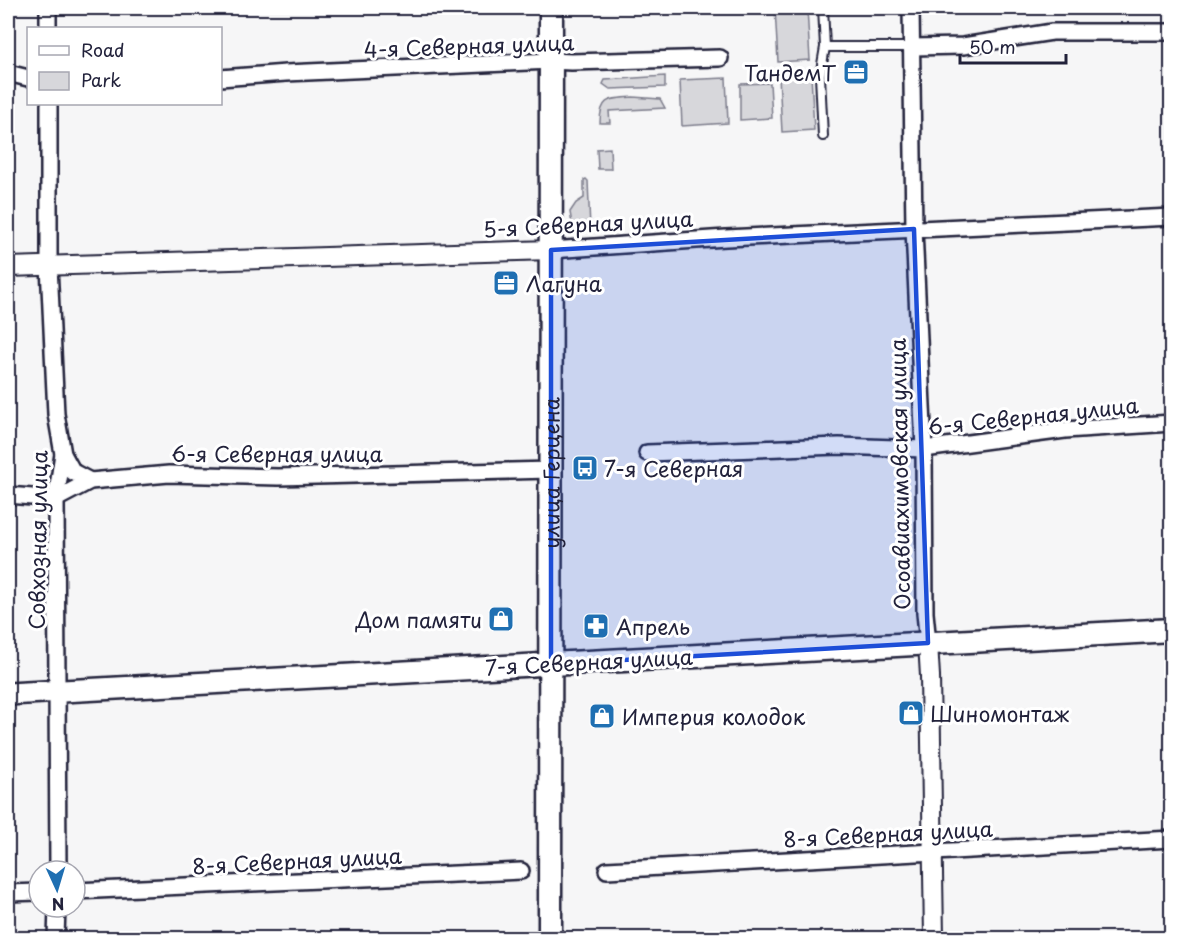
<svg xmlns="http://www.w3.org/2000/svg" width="1179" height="946" font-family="'Playpen Sans',sans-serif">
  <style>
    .green { fill: #d7d7db; stroke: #7c7c8b; stroke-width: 1.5 }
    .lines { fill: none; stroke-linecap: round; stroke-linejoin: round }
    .service-casing { stroke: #22223b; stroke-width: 12 }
    .minor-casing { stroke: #22223b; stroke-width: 20 }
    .tertiary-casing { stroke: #22223b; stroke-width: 22 }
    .secondary-casing { stroke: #22223b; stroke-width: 26 }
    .primary-casing { stroke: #22223b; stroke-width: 27 }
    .service { stroke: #fff; stroke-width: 8 }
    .minor { stroke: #fff; stroke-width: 15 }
    .tertiary { stroke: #fff; stroke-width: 18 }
    .secondary { stroke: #fff; stroke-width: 21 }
    .primary { stroke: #fff; stroke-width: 22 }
    .marked { fill: #1d4ed8; fill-opacity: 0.2; stroke: #1d4ed8; stroke-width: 4.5; stroke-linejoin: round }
    .labels { text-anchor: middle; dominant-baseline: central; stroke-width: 6; stroke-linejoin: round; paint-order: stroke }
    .street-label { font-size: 21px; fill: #22223b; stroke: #fff }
    .poi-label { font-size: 21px; fill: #22223b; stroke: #fff; text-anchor: start }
  </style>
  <rect width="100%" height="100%" fill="#f6f6f7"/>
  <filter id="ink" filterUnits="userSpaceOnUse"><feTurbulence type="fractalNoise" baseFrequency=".0167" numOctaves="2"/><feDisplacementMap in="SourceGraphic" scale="12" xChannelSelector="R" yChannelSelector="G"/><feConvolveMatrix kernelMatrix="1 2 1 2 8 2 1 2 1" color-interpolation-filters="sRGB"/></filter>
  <g filter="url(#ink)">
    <!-- green -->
    <g class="green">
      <path d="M775 8H807L810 60 778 62Z"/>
      <path d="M811 75 814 130 782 132 779 76Z"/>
      <path d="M665 76V87L610 89 603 84 605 80Z"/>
      <path d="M726 78 728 123 682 126 680 80Z"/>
      <path d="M770 83 772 118 740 120V84Z"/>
      <path d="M633 97 660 99 665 108 609 111 610 123H600C600 97 610 99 633 97Z"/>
      <path d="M610 148 611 169H598L597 149Z"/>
      <path d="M586 179 588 181 590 228 585 232 573 230 570 212 576 203 584 198V180Z"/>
    </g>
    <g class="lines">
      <!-- service casing -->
      <g class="service-casing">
        <g id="service">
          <path d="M823 8 825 47H912"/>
          <path d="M823 136 820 76 825 47"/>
        </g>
      </g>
      <!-- minor casing -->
      <g class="minor-casing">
        <g id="minor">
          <path d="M48 8V28"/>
          <path d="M911 8 914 229 924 449 925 613 928 643"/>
          <path d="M912 47 963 46 1052 32H1172"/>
          <path d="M8 73 28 78"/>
          <path d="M220 78 286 73 551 61 571 62 720 58"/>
          <path d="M49 104V266L56 414 63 454 56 499 58 871"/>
          <path d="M551 250 726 238 1172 217"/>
          <path d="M647 453 839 446 924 449 1065 430 1172 423"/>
          <path d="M63 454 73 472 90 481"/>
          <path d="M8 495 56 499 90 481 169 474 278 477 551 470"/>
          <path d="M607 870 1172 839"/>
          <path d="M75 891 521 871"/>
          <path d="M8 893 39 892"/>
          <path d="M56 938 57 907"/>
        </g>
      </g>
      <!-- tertiary casing -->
      <g class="tertiary-casing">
        <g id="tertiary">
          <path d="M8 267 551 250"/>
          <path d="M928 643 930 676 934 938"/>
        </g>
      </g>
      <!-- secondary casing -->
      <g class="secondary-casing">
        <path id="secondary" d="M8 694 551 664"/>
      </g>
      <!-- primary casing -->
      <g class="primary-casing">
        <g id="primary">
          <path d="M551 664 1172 630"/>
          <path id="s1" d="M550 938 551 8"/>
        </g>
      </g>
      <!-- service -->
      <use href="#service" class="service"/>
      <!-- minor -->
      <use href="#minor" class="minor"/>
      <!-- tertiary -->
      <use href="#tertiary" class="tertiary"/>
      <!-- secondary -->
      <use href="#secondary" class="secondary"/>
      <!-- primary -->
      <use href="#primary" class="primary"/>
    </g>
  </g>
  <!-- marked area -->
  <path class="marked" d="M914 229 928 643 551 664V250Z"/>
  <!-- icons -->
  <defs>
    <g id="office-square" transform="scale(1.35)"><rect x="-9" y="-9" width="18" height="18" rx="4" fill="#1f6fb2" stroke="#fff"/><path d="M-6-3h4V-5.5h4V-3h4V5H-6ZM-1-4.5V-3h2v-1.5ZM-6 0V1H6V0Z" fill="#fff"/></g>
    <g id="bus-square" transform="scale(1.35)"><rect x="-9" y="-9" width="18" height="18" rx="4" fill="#1f6fb2" stroke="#fff"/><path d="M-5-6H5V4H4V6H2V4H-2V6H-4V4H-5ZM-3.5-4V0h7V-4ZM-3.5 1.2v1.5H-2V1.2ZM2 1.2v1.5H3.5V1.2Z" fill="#fff"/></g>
    <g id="shop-square" transform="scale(1.35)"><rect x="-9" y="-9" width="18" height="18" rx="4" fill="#1f6fb2" stroke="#fff"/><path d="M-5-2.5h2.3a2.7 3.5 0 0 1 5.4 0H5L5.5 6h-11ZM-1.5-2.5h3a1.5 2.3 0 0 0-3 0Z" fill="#fff"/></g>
    <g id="pharmacy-square" transform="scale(1.35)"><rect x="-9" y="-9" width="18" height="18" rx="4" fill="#1f6fb2" stroke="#fff"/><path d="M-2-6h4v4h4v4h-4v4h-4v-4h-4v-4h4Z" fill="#fff"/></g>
  </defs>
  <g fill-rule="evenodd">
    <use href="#office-square" x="856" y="72"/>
    <use href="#office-square" x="506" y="283"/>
    <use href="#bus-square" x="585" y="468"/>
    <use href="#shop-square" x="501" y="619"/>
    <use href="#pharmacy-square" x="596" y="626"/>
    <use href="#shop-square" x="911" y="713"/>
    <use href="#shop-square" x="602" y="716"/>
  </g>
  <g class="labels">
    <!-- street labels -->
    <g class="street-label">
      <text transform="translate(469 45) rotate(-2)">4-я Северная улица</text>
      <text transform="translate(588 223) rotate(-3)">5-я Северная улица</text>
      <text transform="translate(1033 415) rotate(-6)">6-я Северная улица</text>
      <text x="277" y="453">6-я Северная улица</text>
      <text stroke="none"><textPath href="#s1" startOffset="465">улица Герцена</textPath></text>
      <text transform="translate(899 474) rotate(-91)">Осоавиахимовская улица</text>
      <text transform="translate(37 540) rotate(-89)">Совхозная улица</text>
      <text transform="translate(589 661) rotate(-3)">7-я Северная улица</text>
      <text transform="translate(888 833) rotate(-3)">8-я Северная улица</text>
      <text transform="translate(297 860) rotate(-3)">8-я Северная улица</text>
    </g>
    <!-- poi labels -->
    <g class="poi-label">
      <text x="836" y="72" text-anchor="end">ТандемТ</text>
      <text x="526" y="283">Лагуна</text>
      <text x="604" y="468">7-я Северная</text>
      <text x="482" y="619" text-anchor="end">Дом памяти</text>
      <text x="616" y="626">Апрель</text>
      <text x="930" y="713">Шиномонтаж</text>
      <text x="622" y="716">Империя колодок</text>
    </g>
  </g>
  <!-- margin -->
  <rect width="1179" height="946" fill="none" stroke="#fff" stroke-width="30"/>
  <rect x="15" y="15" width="1149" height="916" fill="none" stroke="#22223b" stroke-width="2" filter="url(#ink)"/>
  <!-- legend -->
  <rect x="27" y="27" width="195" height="78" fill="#ffffff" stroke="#a7a7b1" stroke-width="1.5"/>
  <rect x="39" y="46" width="30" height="9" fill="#ffffff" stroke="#a7a7b1" stroke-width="1.5"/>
  <text x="81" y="57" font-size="18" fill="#22223b">Road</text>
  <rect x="39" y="72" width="30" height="18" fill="#d7d7db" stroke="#a7a7b1" stroke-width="1.5"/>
  <text x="81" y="87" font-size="18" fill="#22223b">Park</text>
  <!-- north arrow -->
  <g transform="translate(57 889) rotate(176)"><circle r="28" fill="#ffffff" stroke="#a7a7b1" stroke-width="1.5"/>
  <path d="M0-4.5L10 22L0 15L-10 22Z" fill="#1f6fb2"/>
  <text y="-9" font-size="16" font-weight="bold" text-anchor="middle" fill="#22223b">N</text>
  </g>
  <!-- scale -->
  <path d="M960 54v9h106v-9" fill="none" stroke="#22223b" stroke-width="3"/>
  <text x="969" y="54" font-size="18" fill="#22223b" stroke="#ffffff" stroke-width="4.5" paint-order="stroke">50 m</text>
</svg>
